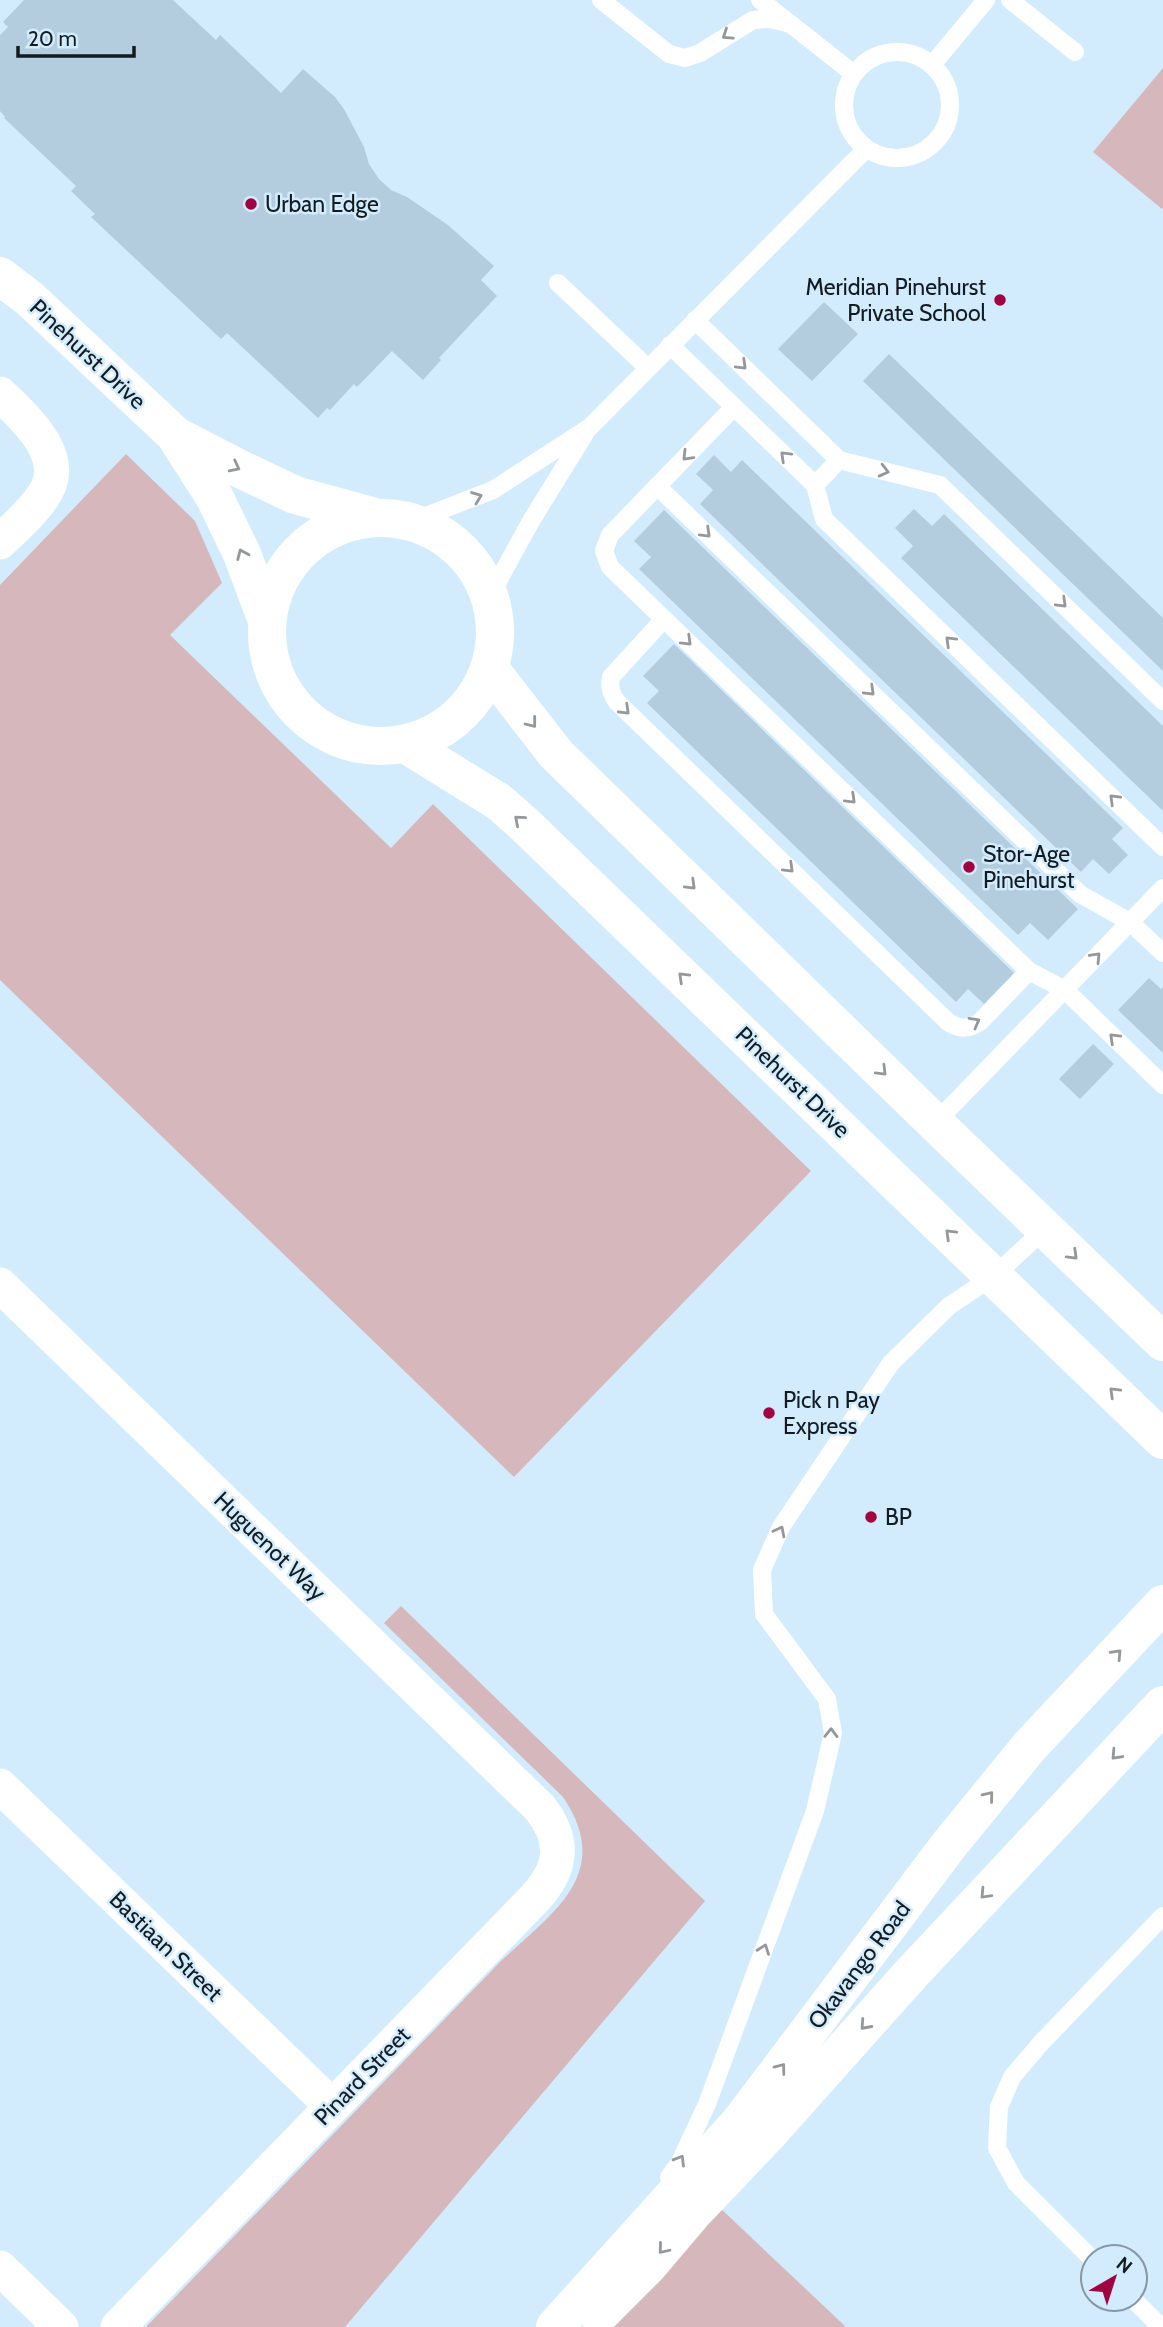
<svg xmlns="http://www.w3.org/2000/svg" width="1163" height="2327" font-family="Cabin,sans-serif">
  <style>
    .green { fill: #d6b8bc }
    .building { fill: #b4cdde }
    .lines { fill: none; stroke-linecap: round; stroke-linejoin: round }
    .service { stroke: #fff; stroke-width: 18 }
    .minor { stroke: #fff; stroke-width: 35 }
    .tertiary { stroke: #fff; stroke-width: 38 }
    .secondary { stroke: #fff; stroke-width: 38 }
    .oneway { stroke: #94989b }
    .poi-dot { fill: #a00242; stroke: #d2ecfd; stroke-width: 2.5 }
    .labels { text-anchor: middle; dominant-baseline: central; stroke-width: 5; stroke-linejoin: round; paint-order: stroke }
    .poi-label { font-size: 23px; fill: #121b21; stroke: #d2ecfd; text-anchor: start }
    .street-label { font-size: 23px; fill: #121b21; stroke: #d2ecfd }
  </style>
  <rect width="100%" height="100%" fill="#d2ecfd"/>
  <!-- green -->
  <g class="green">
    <path d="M1163 68V208L1162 209 1093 152Z"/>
    <path d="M126 454 195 521 222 583 170 635 391 848 433 804 811 1171 514 1477 0 980V585Z"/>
    <path d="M401 1606 705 1901 345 2327H146L500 1962C552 1913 615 1874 563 1797L384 1623Z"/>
    <path d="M719 2207 846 2327H605Z"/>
  </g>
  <!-- building -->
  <g class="building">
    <path d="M24 0H173L216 40 220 35 281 93 303 69 335 97 344 109 364 147 369 164 379 179 391 190 407 197 448 225 494 266 481 280 497 296 439 358 441 360 423 380 392 351 357 387 354 384 330 410 327 408 318 418 227 333 221 339 91 217 95 214 71 191 76 186 4 118 5 117 0 111V35L8 27 3 22Z"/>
    <path d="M824 302 858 334 812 381 778 349Z"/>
    <path d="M889 354 1163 618V671L863 381Z"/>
    <path d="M714 455 731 472 742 460 1123 828 1112 839 1128 855 1109 874 1093 859 1081 872 700 504 713 490 696 474Z"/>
    <path d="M914 509 932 526 944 514 1163 726V811L901 558 913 546 895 528Z"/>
    <path d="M664 510 1078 909 1048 940 1030 923 1018 935 639 569 651 557 634 541Z"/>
    <path d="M674 644 1014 973 984 1004 968 989 956 1002 647 703 659 691 643 676Z"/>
    <path d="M1149 978 1161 989 1163 987V1053L1118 1010Z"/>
    <path d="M1093 1044 1114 1064 1080 1099 1059 1079Z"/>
  </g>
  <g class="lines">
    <!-- service -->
    <g class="service">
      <path d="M601 0 669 54 685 58 700 53 753 20 770 19 791 24"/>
      <path d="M760 0 854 74"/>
      <path d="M1010 0 1075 52"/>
      <circle cx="897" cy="105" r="53"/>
      <path d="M932 65 986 0"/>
      <path d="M558 283 648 368"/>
      <path d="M695 320 839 460 940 485 1163 701"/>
      <path d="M670 345 815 485 824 519 1163 847"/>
      <path d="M734 407 610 535 604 551 610 567 1029 971 1065 990 1163 1085"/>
      <path d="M815 485 839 460"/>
      <path d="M657 486 1080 894 1130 922 1163 953"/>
      <path d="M413 521 493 490 590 427 866 149"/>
      <path d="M490 596 531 521 586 432"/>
      <path d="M664 619 611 677C609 687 611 693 617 702L948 1022C960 1030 969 1029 980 1022L1029 971"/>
      <path d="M935 1123 1163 888"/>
      <path d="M669 2177 680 2162 707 2104 815 1811 833 1733 827 1699 764 1614 762 1570 781 1527 891 1363 949 1306 994 1276 1046 1228"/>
      <path d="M1093 2260 1016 2183 997 2148 999 2107 1012 2077 1041 2043 1163 1916"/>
      <path d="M1133 2299 1161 2327"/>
    </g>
    <!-- minor -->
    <g class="minor">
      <path d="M0 394C27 420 72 459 41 499 30 515 14 528 0 542"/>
      <path d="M0 1285 540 1808C565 1840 563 1867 536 1897L118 2327"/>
      <path d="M0 1786 332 2106"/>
      <path d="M0 2268 61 2327"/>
    </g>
    <!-- tertiary -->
    <g class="tertiary">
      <path d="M0 276 30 299 175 435 215 498 242 554 266 618"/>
      <path d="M176 436 238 468 295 495 372 516"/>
      <circle cx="381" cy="632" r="114"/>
      <path d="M490 669 556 754 935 1123 1163 1342"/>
      <path d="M407 745 499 802 524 824 1163 1440"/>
    </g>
    <!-- secondary -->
    <g class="secondary">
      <path d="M599 2315 648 2266 693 2213 768 2134 910 1975 1163 1705"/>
      <path d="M555 2327 740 2122 949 1845 1029 1747 1163 1604"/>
    </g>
  </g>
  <!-- one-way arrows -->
  <defs><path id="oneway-chevron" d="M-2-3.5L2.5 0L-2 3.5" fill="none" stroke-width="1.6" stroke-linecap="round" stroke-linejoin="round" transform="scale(1.75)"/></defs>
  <g class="oneway">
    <use href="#oneway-chevron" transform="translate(727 35) rotate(146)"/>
    <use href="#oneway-chevron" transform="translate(742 365) rotate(44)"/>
    <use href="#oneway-chevron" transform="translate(687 456) rotate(134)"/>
    <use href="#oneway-chevron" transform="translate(785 456) rotate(-136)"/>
    <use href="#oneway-chevron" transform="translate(235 467) rotate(27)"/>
    <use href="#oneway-chevron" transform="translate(884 471) rotate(14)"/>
    <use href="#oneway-chevron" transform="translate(477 497) rotate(-21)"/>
    <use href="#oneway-chevron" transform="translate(706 533) rotate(44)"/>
    <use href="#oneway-chevron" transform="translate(242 554) rotate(-113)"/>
    <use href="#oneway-chevron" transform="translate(1062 603) rotate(44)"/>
    <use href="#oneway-chevron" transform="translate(687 641) rotate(44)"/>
    <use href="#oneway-chevron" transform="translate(950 641) rotate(-136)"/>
    <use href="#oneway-chevron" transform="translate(870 691) rotate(44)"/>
    <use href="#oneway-chevron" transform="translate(625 710) rotate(44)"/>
    <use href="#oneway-chevron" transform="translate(532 723) rotate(52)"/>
    <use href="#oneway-chevron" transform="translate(851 799) rotate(44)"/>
    <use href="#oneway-chevron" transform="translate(1114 799) rotate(-136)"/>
    <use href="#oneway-chevron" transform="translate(519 820) rotate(-139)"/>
    <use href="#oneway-chevron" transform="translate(789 868) rotate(44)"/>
    <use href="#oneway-chevron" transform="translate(691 885) rotate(44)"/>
    <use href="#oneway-chevron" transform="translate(1096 957) rotate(-46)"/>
    <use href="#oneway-chevron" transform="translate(683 977) rotate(-136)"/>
    <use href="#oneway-chevron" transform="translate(975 1022) rotate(-29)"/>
    <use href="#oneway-chevron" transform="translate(1114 1038) rotate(-136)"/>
    <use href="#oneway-chevron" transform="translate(882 1071) rotate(45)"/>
    <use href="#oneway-chevron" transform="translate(950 1234) rotate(-136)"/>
    <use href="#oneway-chevron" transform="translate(1073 1255) rotate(44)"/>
    <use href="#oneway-chevron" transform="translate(1114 1392) rotate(-136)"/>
    <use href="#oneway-chevron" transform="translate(780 1531) rotate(-63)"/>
    <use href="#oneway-chevron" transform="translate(1117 1654) rotate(-47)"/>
    <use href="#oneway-chevron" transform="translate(831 1733) rotate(-89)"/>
    <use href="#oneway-chevron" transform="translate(1116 1755) rotate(133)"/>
    <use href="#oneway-chevron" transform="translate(989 1796) rotate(-51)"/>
    <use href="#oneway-chevron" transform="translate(985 1894) rotate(133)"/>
    <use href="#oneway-chevron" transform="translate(764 1949) rotate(-70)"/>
    <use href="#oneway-chevron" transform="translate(865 2025) rotate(132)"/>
    <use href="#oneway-chevron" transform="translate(781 2068) rotate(-53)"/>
    <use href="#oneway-chevron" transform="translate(680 2160) rotate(-59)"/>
    <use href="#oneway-chevron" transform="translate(663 2249) rotate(130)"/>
  </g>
  <!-- markers -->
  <g class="poi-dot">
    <circle cx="251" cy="204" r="7"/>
    <circle cx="1000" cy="300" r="7"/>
    <circle cx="969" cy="867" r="7"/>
    <circle cx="769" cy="1413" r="7"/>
    <circle cx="871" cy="1517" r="7"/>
  </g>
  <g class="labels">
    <!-- poi labels -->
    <g class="poi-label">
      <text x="265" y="204">Urban Edge</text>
      <text x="986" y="287" text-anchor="end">Meridian Pinehurst<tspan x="986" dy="26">Private School</tspan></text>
      <text x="983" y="854">Stor-Age<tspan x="983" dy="26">Pinehurst</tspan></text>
      <text x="783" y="1400">Pick n Pay<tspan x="783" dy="26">Express</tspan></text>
      <text x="885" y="1517">BP</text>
    </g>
    <!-- street labels -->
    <g class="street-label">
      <text transform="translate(88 354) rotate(43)">Pinehurst Drive</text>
      <text transform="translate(793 1082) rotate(44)">Pinehurst Drive</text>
      <text transform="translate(270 1546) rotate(44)">Huguenot Way</text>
      <text transform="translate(166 1946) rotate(44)">Bastiaan Street</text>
      <text transform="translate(859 1965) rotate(-53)">Okavango Road</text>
      <text transform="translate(362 2076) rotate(-46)">Pinard Street</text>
    </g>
  </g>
  <!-- north arrow -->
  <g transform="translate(1114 2278) rotate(39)"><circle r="33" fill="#d2ecfd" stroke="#8598a5" stroke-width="2"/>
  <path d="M0-5L12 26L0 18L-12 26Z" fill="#a00242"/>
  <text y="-10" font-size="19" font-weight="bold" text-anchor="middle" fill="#121b21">N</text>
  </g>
  <!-- scale -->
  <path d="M18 46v10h116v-10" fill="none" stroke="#121b21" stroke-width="3.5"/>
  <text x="28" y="46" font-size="21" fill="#121b21" stroke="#d2ecfd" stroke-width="5" paint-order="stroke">20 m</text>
</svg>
